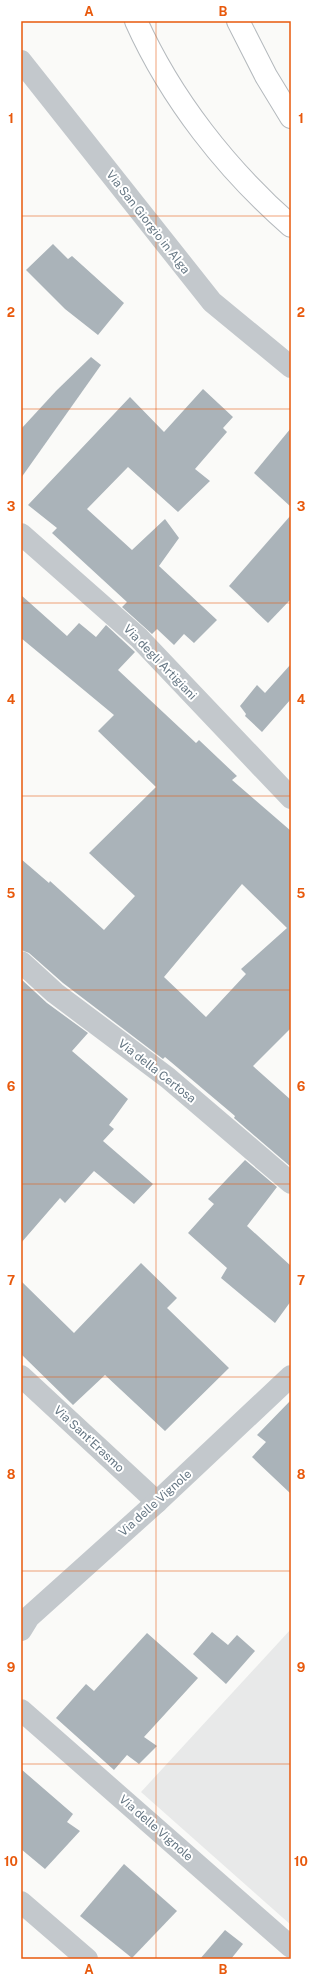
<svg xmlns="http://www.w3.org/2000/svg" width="312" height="1980" font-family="'Public Sans',sans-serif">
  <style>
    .built { fill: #e8e9e9 }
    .building { fill: #aab3b9; fill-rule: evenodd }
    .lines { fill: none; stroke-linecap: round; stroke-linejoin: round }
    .motorway-casing { stroke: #b4b9bd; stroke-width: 24 }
    .minor { stroke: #c3c8cc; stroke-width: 22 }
    .motorway { stroke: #fff; stroke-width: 22 }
    .grid { fill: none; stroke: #e8590c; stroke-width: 1; stroke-opacity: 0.55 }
    .labels { text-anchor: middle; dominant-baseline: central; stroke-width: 4; stroke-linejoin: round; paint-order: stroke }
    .street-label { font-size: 12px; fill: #657683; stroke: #fff }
    .neatline { fill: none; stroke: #e8590c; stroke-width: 1.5 }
    .grid-label { font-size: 13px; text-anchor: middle; font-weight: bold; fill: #e8590c }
  </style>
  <rect width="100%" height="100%" fill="#fafaf8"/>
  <!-- built -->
  <path class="built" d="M291 1629V1925L141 1792Z"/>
  <!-- building -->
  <g class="building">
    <path d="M53 244 68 259 72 256 124 303 98 335 65 309 26 270Z"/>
    <path d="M91 357 101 365 21 478V429L56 391Z"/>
    <path d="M203 389 233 417 223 428 227 432 195 469 210 481 178 512 128 467 87 509 132 550 165 519 179 538 159 566 217 620 194 643 184 634 174 645 157 629 152 634 122 607 127 602 52 533 57 528 28 505 130 397 164 432Z"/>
    <path d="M291 428V507L254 473Z"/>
    <path d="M291 515V599L268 623 229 586Z"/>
    <path d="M21 595 67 636 79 623 96 637 106 625 135 652 118 670 196 743 199 740 237 776 232 780 291 831V1028L253 1066 291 1100V1167L234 1118 235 1116 165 1057 163 1059 63 983 29 953 21 950V859L49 883 50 881 104 930 135 896 89 853 156 787 98 731 114 715 21 638ZM242 884 287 928 241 969 246 974 206 1017 164 977Z"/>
    <path d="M291 664V699L262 732 245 716 246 714 240 706 257 685 265 693Z"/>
    <path d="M21 979 47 1003 88 1033 72 1051 128 1099 109 1125 114 1129 103 1141 153 1184 134 1204 94 1171 65 1203 60 1198 21 1243Z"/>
    <path d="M245 1160 277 1187 247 1226 291 1266V1301L275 1323 221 1278 227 1268 188 1233 214 1204 208 1199Z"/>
    <path d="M141 1263 177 1298 167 1308 229 1368 165 1431 105 1375 73 1405 21 1354V1281L74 1333Z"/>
    <path d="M291 1400V1494L252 1457 266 1442 257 1435Z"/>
    <path d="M212 1632 228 1645 237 1635 255 1651 226 1684 193 1654Z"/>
    <path d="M147 1633 198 1678 144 1737 157 1746 139 1764 127 1755 114 1770 56 1718 86 1684 94 1691Z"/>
    <path d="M21 1769 73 1814 67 1822 80 1831 45 1869 21 1849Z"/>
    <path d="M124 1864 177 1911 132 1958 80 1916Z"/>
    <path d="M225 1930 243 1944 231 1959H200Z"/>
  </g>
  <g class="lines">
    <!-- motorway casing -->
    <g class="motorway-casing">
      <g id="motorway">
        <path d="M136 21C171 99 227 170 291 226"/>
        <path d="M238 21 266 76 291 117"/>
      </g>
    </g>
    <!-- minor -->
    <g class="minor">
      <path d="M21 61 212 302 291 367"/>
      <path d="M21 534 139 638 291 798"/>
      <path d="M21 962 55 993 168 1078 291 1183"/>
      <path d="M21 1376 157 1502"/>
      <path d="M21 1630 29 1617 157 1502 291 1376"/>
      <path d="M21 1710 291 1947"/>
      <path d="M21 1902 87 1959"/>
    </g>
    <!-- motorway -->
    <use href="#motorway" class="motorway"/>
  </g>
  <!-- grid -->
  <path class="grid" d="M156 21V1959M21 216H291M21 409H291M21 603H291M21 796H291M21 990H291M21 1184H291M21 1377H291M21 1571H291M21 1764H291"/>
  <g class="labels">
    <!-- street labels -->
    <g class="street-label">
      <text transform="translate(148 222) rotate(52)">Via San Giorgio in Alga</text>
      <text transform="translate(160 662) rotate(46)">Via degli Artigiani</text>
      <text transform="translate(157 1071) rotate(38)">Via della Certosa</text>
      <text transform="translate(89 1439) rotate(43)">Via Sant'Erasmo</text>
      <text transform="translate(155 1503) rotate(-42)">Via delle Vignole</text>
      <text transform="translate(156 1828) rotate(41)">Via delle Vignole</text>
    </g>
  </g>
  <!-- border -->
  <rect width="312" height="1980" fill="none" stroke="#ffffff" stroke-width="44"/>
  <rect x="22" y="22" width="268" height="1936" class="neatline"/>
  <g class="grid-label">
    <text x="89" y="16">A</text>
    <text x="223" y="16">B</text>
    <text x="11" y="123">1</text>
    <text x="301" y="123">1</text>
    <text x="11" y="317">2</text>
    <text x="301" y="317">2</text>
    <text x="11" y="511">3</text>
    <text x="301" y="511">3</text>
    <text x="11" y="704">4</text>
    <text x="301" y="704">4</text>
    <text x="11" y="898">5</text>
    <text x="301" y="898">5</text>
    <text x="11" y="1091">6</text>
    <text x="301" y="1091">6</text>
    <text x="11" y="1285">7</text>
    <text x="301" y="1285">7</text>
    <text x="11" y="1479">8</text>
    <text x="301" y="1479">8</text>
    <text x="11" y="1672">9</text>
    <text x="301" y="1672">9</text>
    <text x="11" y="1866">10</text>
    <text x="301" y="1866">10</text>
    <text x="89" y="1974">A</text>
    <text x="223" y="1974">B</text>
  </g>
</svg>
